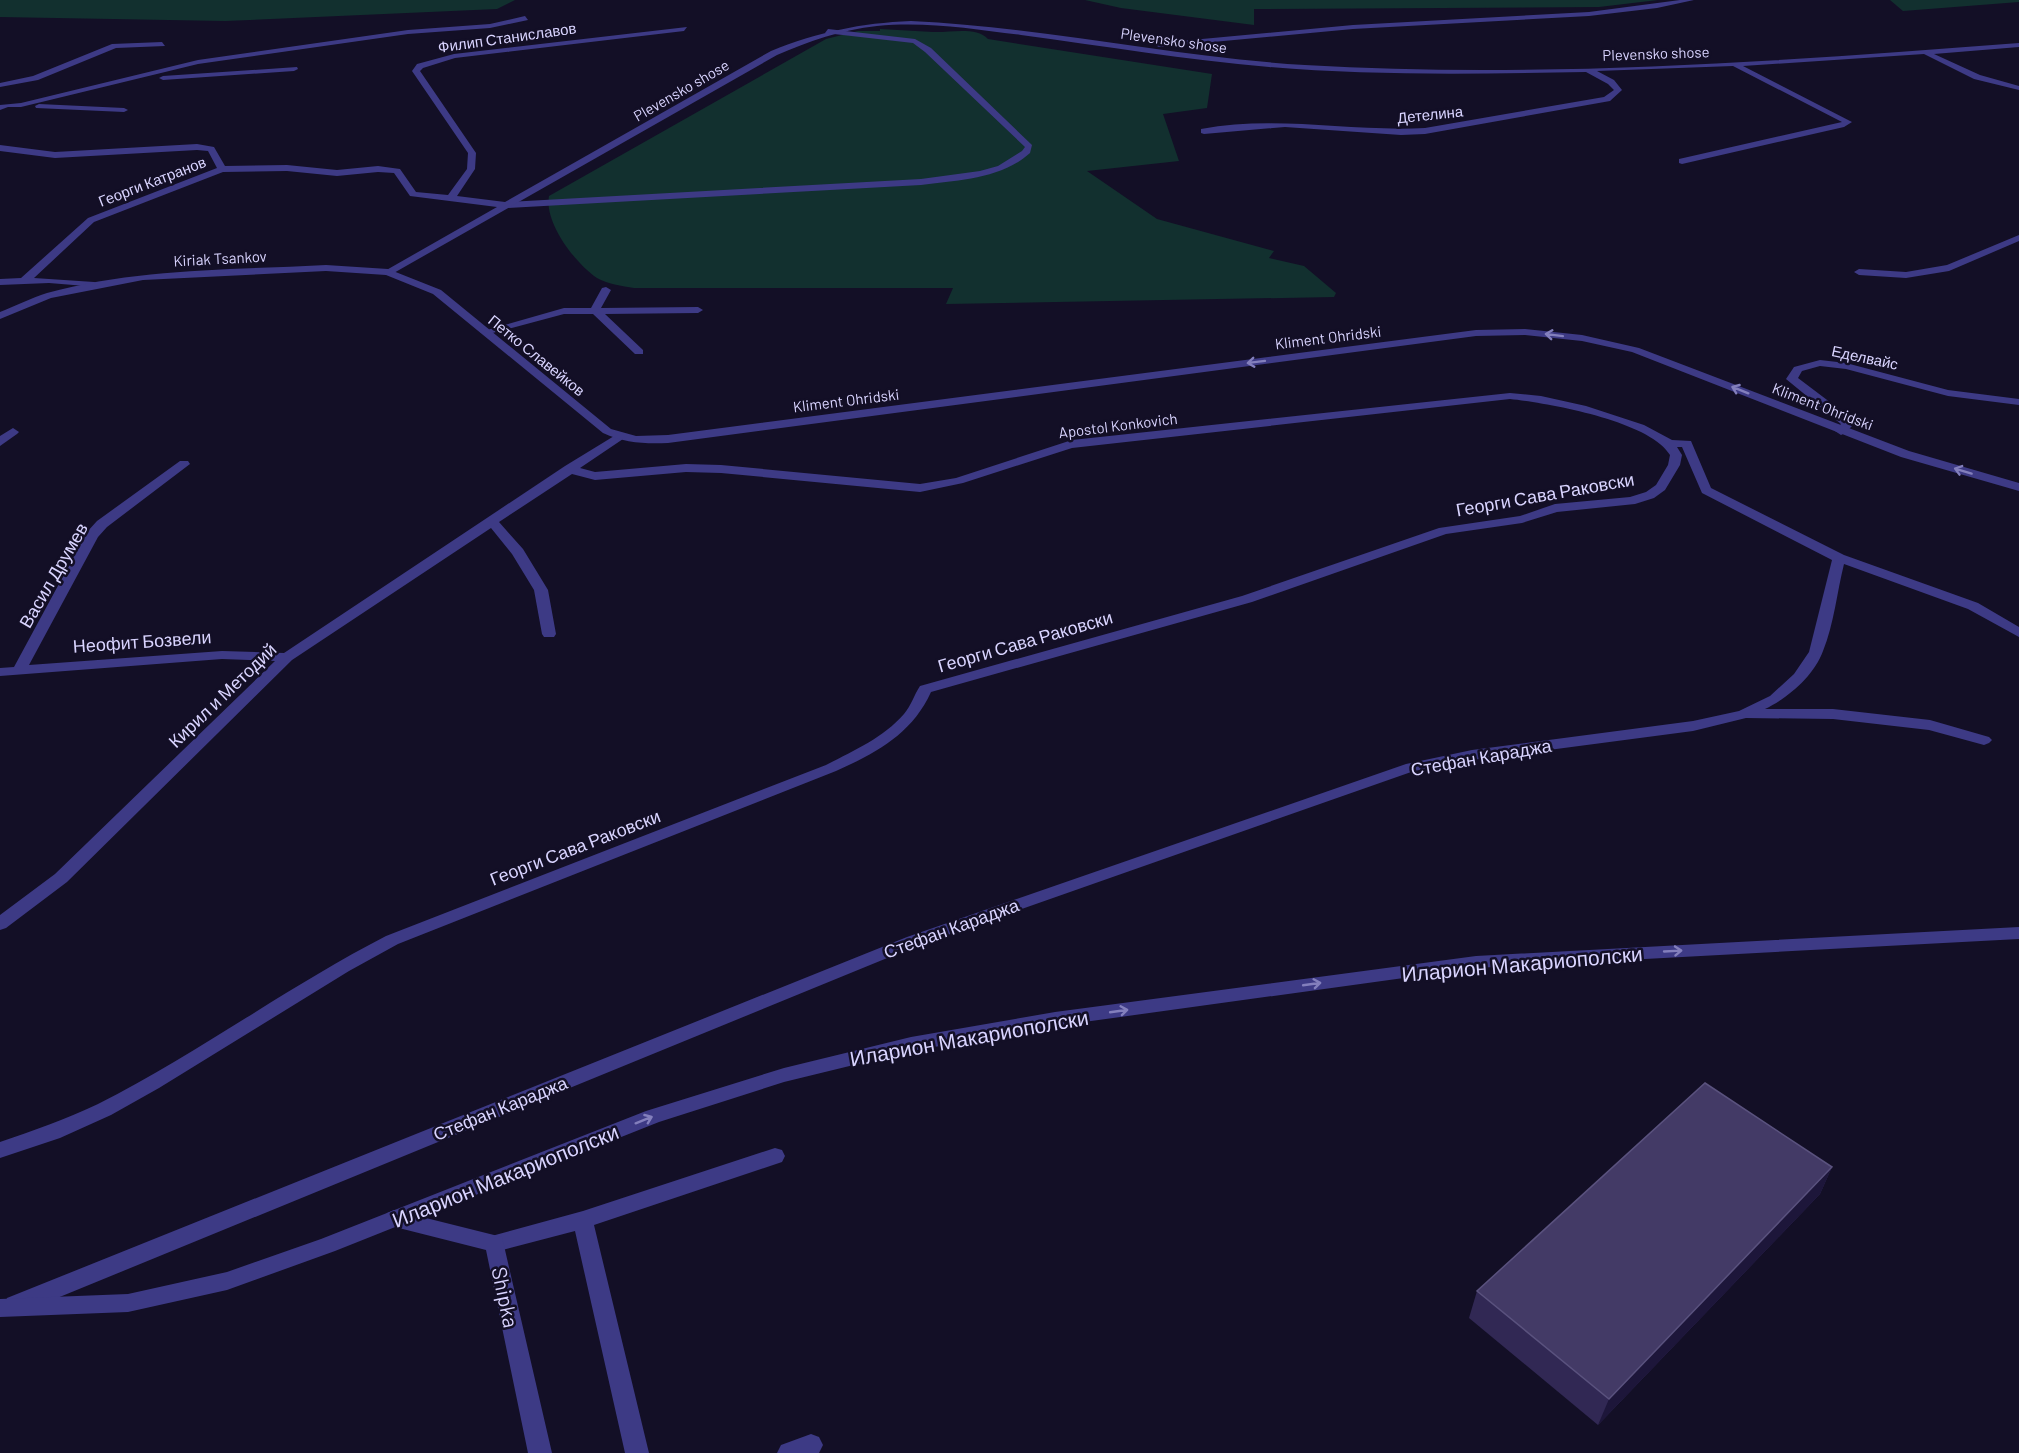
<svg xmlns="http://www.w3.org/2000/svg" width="2019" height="1453" font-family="Barlow,sans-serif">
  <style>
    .green { fill: #12302f }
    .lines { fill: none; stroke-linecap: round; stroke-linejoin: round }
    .service { fill: #3d3a85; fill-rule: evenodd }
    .minor { fill: #3d3a85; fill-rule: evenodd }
    .tertiary { fill: #3d3a85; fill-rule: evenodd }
    .wall { fill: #312854 }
    .shaded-wall { fill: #1d163a }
    .building { fill: #433a66; stroke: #5a527e; stroke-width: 1.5 }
    .oneway { stroke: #837fbc }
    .labels { text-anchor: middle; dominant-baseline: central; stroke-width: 5; stroke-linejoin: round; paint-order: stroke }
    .far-street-label { font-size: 15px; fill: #d9d4ff; stroke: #130f26 }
    .street-label { font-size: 18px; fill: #d9d4ff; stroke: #130f26 }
    .near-street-label { font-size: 21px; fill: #d9d4ff; stroke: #130f26 }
  </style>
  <rect width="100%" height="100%" fill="#130f26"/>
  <!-- green -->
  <g class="green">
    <path d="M0 0H515L497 9 225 21 0 17Z"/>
    <path d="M1085 0H1658L1599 7 1254 9V25L1121 8Z"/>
    <path d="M1890 0H2019V2L1903 11Z"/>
    <path d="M880 29C898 30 915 31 933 32 949 33 976 26 988 39L1212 74 1207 108 1163 114 1179 161 1087 171 1157 219 1274 251 1269 258 1304 266 1336 293 1334 297 946 304 953 288H634C622 286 607 284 597 278 576 264 544 223 549 196L826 39 858 31H880Z"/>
  </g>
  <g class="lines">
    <!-- service -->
    <g class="service">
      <path d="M828 29 915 39 931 48 1032 145 1030 153C1001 179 958 180 921 185L507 208 502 205 507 202 921 179 980 171 998 166 1022 151 1025 147 925 52 913 43 825 33Z"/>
      <path d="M606 287 611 290 601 308 698 307 703 310 698 313 605 314 643 350V354H635L593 314H564L485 335 480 332 564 308H591L602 288Z"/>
      <path d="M775 1148 782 1150 785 1156 782 1162 594 1225 649 1453H625L575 1231 495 1252 488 1249 485 1243 488 1237 583 1211Z"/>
      <path d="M811 1434 819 1437 823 1445 819 1453H777L781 1445Z"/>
    </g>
    <!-- minor -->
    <g class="minor">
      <path d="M1680 0H1694L1657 8 1589 16 1353 29 1159 47 1155 45 1159 43 1353 25 1589 12Z"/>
      <path d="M525 16 528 20 490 28 408 34 198 64 21 107H8L0 110V105L21 103 198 60 408 30 490 24Z"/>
      <path d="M911 21C1043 27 1173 57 1305 65 1542 79 1782 61 2019 43V47L1934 54 1980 75 2019 86V90L1974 79 1924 54 1743 66 1852 122 1844 127 1682 164 1679 163V159L1842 122 1733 66 1597 71 1614 80 1622 90 1610 101 1425 134 1401 135 1285 127 1204 134 1201 133V129C1275 115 1350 132 1425 128L1604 97 1614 90 1608 84 1586 72C1481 74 1374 76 1269 67 1186 60 1104 46 1021 35 974 29 925 21 877 26 841 30 809 41 777 55L392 274 383 272 497 207 410 196 394 173 378 172 337 176 287 171 223 172 94 222 34 278 94 282 98 283V287L49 283 0 285V279L21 278 88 218 217 168 208 151 197 150 55 158 0 151V145L55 152 197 144 214 147 225 166 287 165 337 170 378 166 400 169 416 192 448 195 467 169 468 153 412 71 417 64 454 54 687 27 684 31 455 58 423 68 420 71 476 153 475 169 457 196 505 202 771 51C818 32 861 23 911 21Z"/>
      <path d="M162 42 165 46 116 48 38 80 0 87V83L33 76 112 44Z"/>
      <path d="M297 67 298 69 294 71 163 80 159 78 163 76Z"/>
      <path d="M39 104 124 108 128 110 124 112 36 108 35 106Z"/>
      <path d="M2019 235V241L1949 271 1906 278 1859 275 1854 272 1859 269 1906 272 1947 265Z"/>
      <path d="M1820 360 1846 363 1948 390 2019 399V405L1948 396 1846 369 1820 366 1802 371 1798 378 1839 409 1854 424 1845 433 1841 435 1835 431 1841 424 1786 379 1794 367Z"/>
      <path d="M1510 393 1541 396 1586 406 1644 425 1672 440 1691 441 1711 488 1844 555 1978 603 2019 627V637L1968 609 1844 564C1837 592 1834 624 1823 651 1814 676 1788 698 1765 709H1833L1930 720 1989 737 1992 740 1989 743 1984 745 1929 730 1833 719 1746 718 1693 731 1472 760 1414 771 919 945 23 1312 15 1314 7 1312 4 1305 7 1298 907 937 1406 764 1472 750 1693 721 1739 711 1770 696 1794 674 1809 652 1832 560 1702 493 1682 447H1677L1682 455 1680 465 1665 490 1654 498 1635 504 1557 512 1522 523 1446 534 1252 602 931 692C912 734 876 753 836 771L398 944 349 971 159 1088 111 1115 60 1138 0 1158V1142C33 1131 66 1119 98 1104 197 1054 287 987 386 936L826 765C853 751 883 738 904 714 911 706 914 695 920 686L1242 596 1439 528 1520 516 1555 504 1630 497 1646 492 1656 485 1668 465 1670 455C1650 421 1548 403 1510 399L1072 448 963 483 920 492 721 473 686 472 595 480 572 474 499 522 523 549 548 590 556 634 554 637H544L542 634 534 590 512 554 491 528 292 660 67 882 6 928 0 930V915L55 874 275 661 222 659 0 676V668L14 667 87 532 97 521 180 461H188L190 464 107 527 98 537 29 665 222 651 284 653 565 466 619 433 623 435V439L580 468 595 472 686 464 721 465 920 484 956 478 1072 440Z"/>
      <path d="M13 428 19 432 17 434 0 446V436Z"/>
      <path d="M394 1210 502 1237 552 1453H528L486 1250 387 1225 384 1219 387 1213Z"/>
    </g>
    <!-- tertiary -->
    <g class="tertiary">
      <path d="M326 265 388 269 441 290 611 429 636 436 668 435 1476 330 1525 329 1582 335 1639 348 1909 451 2019 483V491L1901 457 1632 352 1582 341 1525 335 1476 336 668 443C645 444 624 443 603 433L433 294 386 275 326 271 143 280 51 298 0 319V312C15 306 31 298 47 293 138 268 233 270 326 265Z"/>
      <path d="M2019 927V939L1476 968 1055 1026 911 1051 784 1082 659 1122 335 1251 227 1290 128 1312 0 1317V1299L128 1294 227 1272 321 1239 646 1111 784 1068 911 1037 1055 1012 1476 956Z"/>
    </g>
  </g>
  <!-- wall -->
  <path class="wall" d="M1832 1167 1820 1194 1598 1425 1469 1318 1477 1291Z"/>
  <!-- shaded-wall -->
  <path class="shaded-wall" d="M1832 1167 1820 1194 1598 1425 1609 1399Z"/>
  <!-- building -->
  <path class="building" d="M1705 1083 1832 1167 1609 1399 1477 1291Z"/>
  <!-- one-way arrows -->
  <defs><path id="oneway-shaft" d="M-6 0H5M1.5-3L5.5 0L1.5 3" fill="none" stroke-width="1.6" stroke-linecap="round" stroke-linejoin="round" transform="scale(1.5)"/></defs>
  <g class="oneway">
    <use href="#oneway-shaft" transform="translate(1554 335) rotate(-173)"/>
    <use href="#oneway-shaft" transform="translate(1256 362) rotate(173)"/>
    <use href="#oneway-shaft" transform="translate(1740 390) rotate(-158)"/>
    <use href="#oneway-shaft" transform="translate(1963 471) rotate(-163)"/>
    <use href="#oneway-shaft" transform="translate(1673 951) rotate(-3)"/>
    <use href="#oneway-shaft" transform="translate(1312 984) rotate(-8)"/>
    <use href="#oneway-shaft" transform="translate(1119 1011) rotate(-8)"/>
    <use href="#oneway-shaft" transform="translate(644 1120) rotate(-22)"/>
  </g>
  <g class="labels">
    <!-- far-street labels -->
    <g class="far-street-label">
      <text transform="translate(507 37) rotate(-8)">Филип Станиславов</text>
      <text transform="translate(1174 40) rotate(8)">Plevensko shose</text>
      <text transform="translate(1656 53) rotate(-2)">Plevensko shose</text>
      <text transform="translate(681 90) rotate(-30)">Plevensko shose</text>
      <text transform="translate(1430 114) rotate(-6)">Детелина</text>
      <text transform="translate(152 181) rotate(-21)">Георги Катранов</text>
      <text transform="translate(220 258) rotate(-3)">Kiriak Tsankov</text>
      <text transform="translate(1328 337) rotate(-7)">Kliment Ohridski</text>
      <text transform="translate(537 355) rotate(39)">Петко Славейков</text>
      <text transform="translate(1865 357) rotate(12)">Еделвайс</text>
      <text transform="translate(846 400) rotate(-7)">Kliment Ohridski</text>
      <text transform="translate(1823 406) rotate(21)">Kliment Ohridski</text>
      <text transform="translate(1118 425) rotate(-7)">Apostol Konkovich</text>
    </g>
    <!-- street labels -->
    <g class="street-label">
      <text transform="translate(1545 494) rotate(-10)">Георги Сава Раковски</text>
      <text transform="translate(53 575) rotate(-60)">Васил Друмев</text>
      <text transform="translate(142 641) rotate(-4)">Неофит Бозвели</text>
      <text transform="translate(1025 641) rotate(-16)">Георги Сава Раковски</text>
      <text transform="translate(222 695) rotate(-44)">Кирил и Методий</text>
      <text transform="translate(1481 757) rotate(-10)">Стефан Караджа</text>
      <text transform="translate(575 847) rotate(-21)">Георги Сава Раковски</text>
      <text transform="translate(951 928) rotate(-20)">Стефан Караджа</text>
      <text transform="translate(500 1108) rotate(-22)">Стефан Караджа</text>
    </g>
    <!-- near-street labels -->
    <g class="near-street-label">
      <text transform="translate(1522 963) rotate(-5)">Иларион Макариополски</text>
      <text transform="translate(969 1037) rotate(-10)">Иларион Макариополски</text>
      <text transform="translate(505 1175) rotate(-22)">Иларион Макариополски</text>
      <text transform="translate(506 1297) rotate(78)">Shipka</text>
    </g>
  </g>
</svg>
